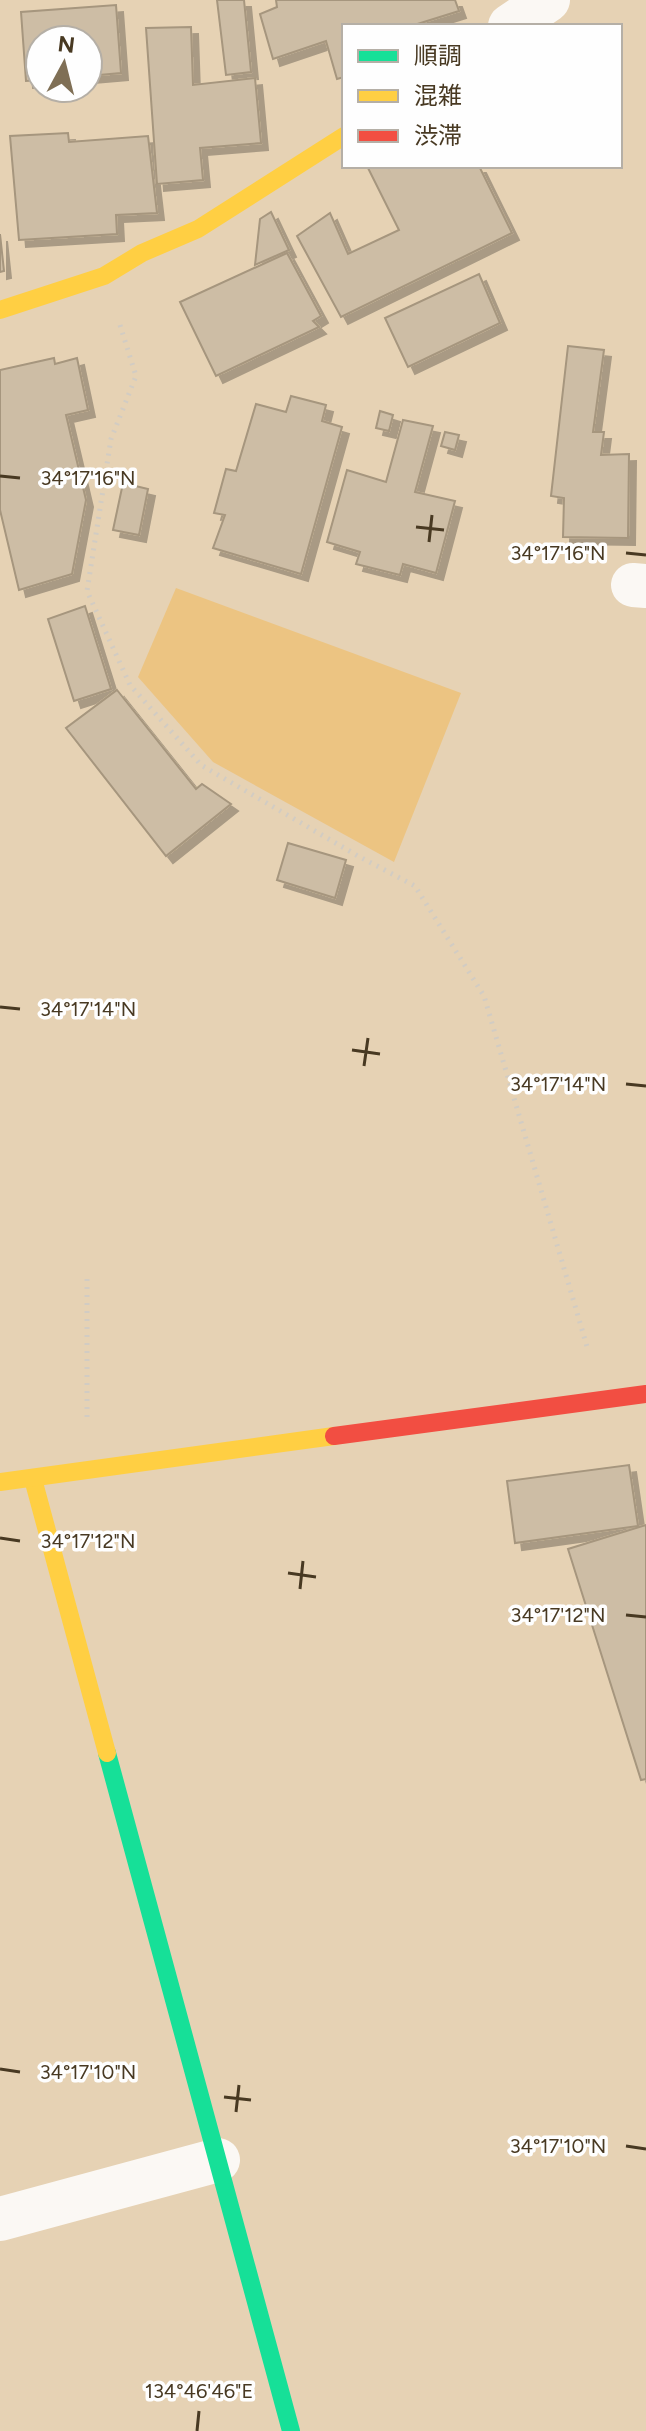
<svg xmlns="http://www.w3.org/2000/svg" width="646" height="2431" font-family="Figtree,'Noto Sans JP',sans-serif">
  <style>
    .green { fill: #ecc482 }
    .building { fill: #cdbda5; stroke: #a6967e; stroke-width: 2; filter: url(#shadow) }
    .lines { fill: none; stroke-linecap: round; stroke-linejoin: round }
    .path { stroke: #d2ccc3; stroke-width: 5; stroke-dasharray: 2 6; stroke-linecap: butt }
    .street { stroke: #fbf8f4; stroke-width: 44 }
    .fast { stroke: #16e098; stroke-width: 18 }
    .slow { stroke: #ffcf43; stroke-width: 18 }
    .jam { stroke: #f24e42; stroke-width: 18 }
    .ticks { fill: none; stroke: #483922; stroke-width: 3 }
    .ticks-label { font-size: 20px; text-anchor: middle; fill: #483922; stroke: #fefefe; stroke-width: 7; stroke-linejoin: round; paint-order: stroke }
  </style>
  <defs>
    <filter id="shadow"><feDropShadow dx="7" dy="7" stdDeviation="0" flood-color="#0004"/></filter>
  </defs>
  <rect width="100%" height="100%" fill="#e6d2b4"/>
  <!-- green -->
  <path class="green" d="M176 588 461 693 394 862 213 762 138 677Z"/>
  <!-- building -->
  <g class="building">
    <path d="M217 0H244L251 72 226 75Z"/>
    <path d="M276 0H455L459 11 411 26H344V77L337 79 326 41 273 59 260 14 277 7Z"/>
    <path d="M116 5 121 73 88 76V40H40V80L26 81 21 12Z"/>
    <path d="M191 27 193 85 255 78 261 143 200 148 203 180 157 184 146 28Z"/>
    <path d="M68 133 69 142 148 136 157 213 116 215 117 234 19 240 10 136Z"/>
    <path d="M367 166H479L512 233 341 317 297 236 330 213 348 254 399 230Z"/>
    <path d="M271 212 289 250 255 265 260 219Z"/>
    <path d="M0 234 4 271 0 272Z"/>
    <path d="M287 253 321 316 313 321 319 327 216 376 180 302Z"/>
    <path d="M479 274 500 323 408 367 385 318Z"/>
    <path d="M568 346 604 350 593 432H604L601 455 629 454 628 538 563 537 564 498 551 496Z"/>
    <path d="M54 358 55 364 77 358 88 410 66 415 86 500 72 574 19 590 0 510V370Z"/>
    <path d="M291 396 326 405 322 421 342 427 301 574 213 548 225 515 214 513 226 469 236 471 256 404 286 412Z"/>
    <path d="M380 411 393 415 389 431 376 428Z"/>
    <path d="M403 420 433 426 415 492 455 501 436 573 403 564 400 575 356 564 360 552 327 542 347 470 386 482Z"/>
    <path d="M445 432 459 435 455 450 441 446Z"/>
    <path d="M123 483 148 489 139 535 113 530Z"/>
    <path d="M85 606 111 689 74 701 48 619Z"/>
    <path d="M117 690 196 789 202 784 231 804 166 856 66 728Z"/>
    <path d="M288 843 346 860 335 898 277 880Z"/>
    <path d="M629 1465 638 1526 515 1543 507 1481Z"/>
    <path d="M646 1525V1779L641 1780 568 1549Z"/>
  </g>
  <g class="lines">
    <!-- path -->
    <g class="path">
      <path d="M120 325 136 376 111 439 87 591 130 685 201 765 358 856 415 886 484 996 588 1350"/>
      <path d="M87 1417V1276"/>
    </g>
    <!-- street -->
    <g class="street">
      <path d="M510 26 548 0"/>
      <path d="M633 585 646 586"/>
      <path d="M0 2219 218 2160"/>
    </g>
    <!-- fast -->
    <path class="fast" d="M107 1753 291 2431"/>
    <!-- slow -->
    <g class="slow">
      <path d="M0 310 104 276 142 253 198 229 344 136"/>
      <path d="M33 1479 107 1753"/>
      <path d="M0 1482 334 1436"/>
    </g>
    <!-- jam -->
    <path class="jam" d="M334 1436 646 1394"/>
  </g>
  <!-- ticks -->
  <path class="ticks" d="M0 476 20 478M416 527 444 530M429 542 432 515M626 553 646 555M0 1007 20 1009M352 1050 380 1054M364 1066 368 1038M626 1084 646 1086M0 1538 20 1541M288 1573 316 1577M300 1589 303 1561M626 1615 646 1617M0 2069 20 2072M224 2097 251 2100M236 2112 239 2085M626 2146 646 2149M197 2431 199 2411"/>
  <g class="ticks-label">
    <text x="88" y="485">34°17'16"N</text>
    <text x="558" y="560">34°17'16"N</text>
    <text x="88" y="1016">34°17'14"N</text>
    <text x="558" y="1091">34°17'14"N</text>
    <text x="88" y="1548">34°17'12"N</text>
    <text x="558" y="1622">34°17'12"N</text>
    <text x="88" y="2079">34°17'10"N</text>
    <text x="558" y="2153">34°17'10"N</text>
    <text x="199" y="2398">134°46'46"E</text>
  </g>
  <!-- legend -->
  <rect x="342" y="24" width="280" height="144" fill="#fefefe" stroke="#b5afa6" stroke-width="2"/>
  <rect x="358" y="50" width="40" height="12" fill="#16e098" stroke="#b5afa6" stroke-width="2"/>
  <text x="414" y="64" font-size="24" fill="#483922">順調</text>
  <rect x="358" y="90" width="40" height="12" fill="#ffcf43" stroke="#b5afa6" stroke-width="2"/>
  <text x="414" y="104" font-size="24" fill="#483922">混雑</text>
  <rect x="358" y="130" width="40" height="12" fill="#f24e42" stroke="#b5afa6" stroke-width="2"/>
  <text x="414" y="144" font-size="24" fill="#483922">渋滞</text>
  <!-- north arrow -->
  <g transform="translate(64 64) rotate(7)"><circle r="38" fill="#fefefe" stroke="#b5afa6" stroke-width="2"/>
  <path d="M0-6L14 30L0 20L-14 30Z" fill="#7f6f55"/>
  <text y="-12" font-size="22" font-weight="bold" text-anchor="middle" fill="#483922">N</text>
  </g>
</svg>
